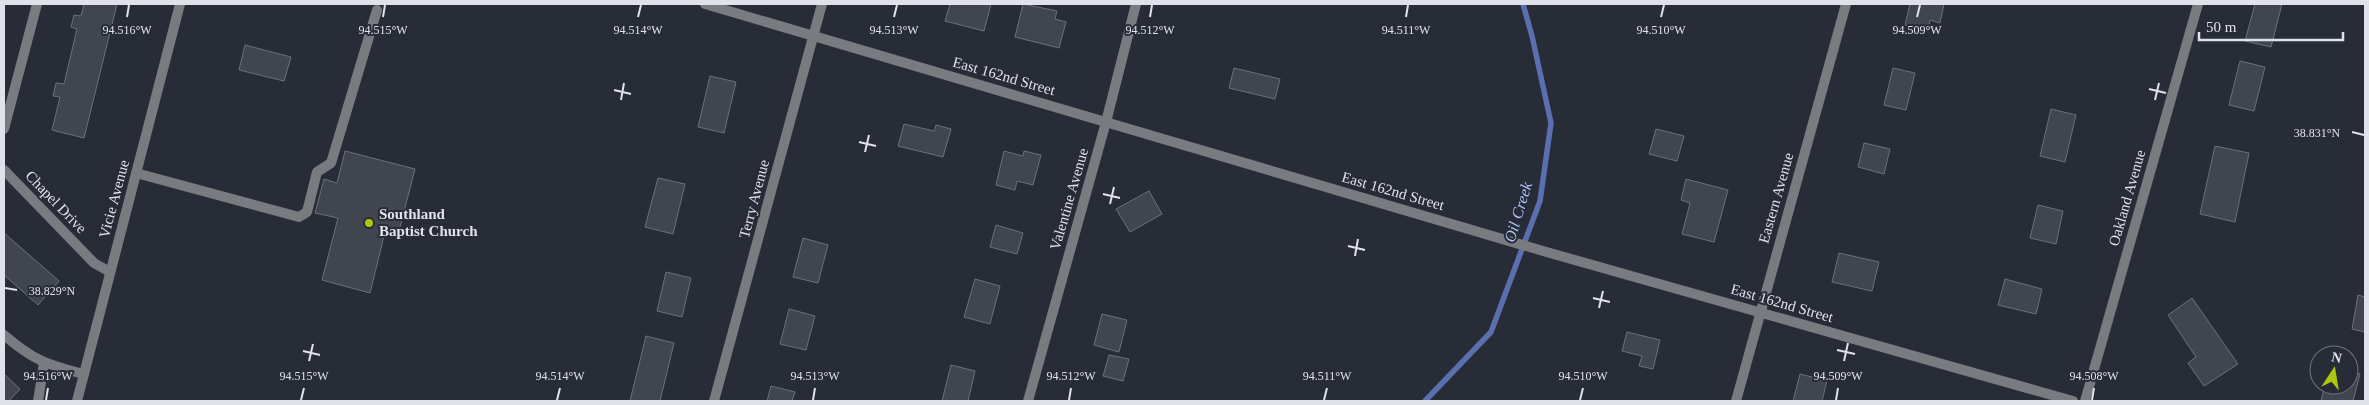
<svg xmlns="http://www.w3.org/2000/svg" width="2369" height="405" font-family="Georgia,serif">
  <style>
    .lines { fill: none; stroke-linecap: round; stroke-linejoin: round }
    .stream { stroke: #5a6fb0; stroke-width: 5.5 }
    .building { fill: #404550; stroke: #6b707c }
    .service { stroke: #797b81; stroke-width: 10 }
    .minor { stroke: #797b81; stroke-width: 10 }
    .tertiary { stroke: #797b81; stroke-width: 10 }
    .ticks { fill: none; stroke: #e0e2ea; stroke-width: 2 }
    .poi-dot { fill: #adc610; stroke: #282c37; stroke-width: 2 }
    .labels { text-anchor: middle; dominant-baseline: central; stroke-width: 4; stroke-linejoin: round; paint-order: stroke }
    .street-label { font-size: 15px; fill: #e0e2ea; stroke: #282c37 }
    .poi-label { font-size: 15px; font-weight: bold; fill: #e0e2ea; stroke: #282c37; text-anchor: start }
    .water-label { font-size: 16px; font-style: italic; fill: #adc1f8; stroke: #282c37 }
    .ticks-label { font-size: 12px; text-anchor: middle; fill: #e0e2ea; stroke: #282c37; stroke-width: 4; stroke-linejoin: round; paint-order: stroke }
  </style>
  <rect width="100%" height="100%" fill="#282c37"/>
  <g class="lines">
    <!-- stream -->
    <path class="stream" d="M1425 401 1491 332 1540 201 1551 123 1532 36 1523 4"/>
  </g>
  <!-- building -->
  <g class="building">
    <path d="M84 4H117L84 138 52 130 60 97 53 96 56 83 64 84 77 29 71 27 74 15 81 16Z"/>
    <path d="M950 4H991L984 31 945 21Z"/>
    <path d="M1023 4 1057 11 1055 19 1066 22 1059 48 1015 37Z"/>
    <path d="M1910 4H1944L1940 23 1930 20 1928 31 1905 25Z"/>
    <path d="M2255 4H2282L2271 47 2245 41Z"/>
    <path d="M245 45 291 57 284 81 239 70Z"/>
    <path d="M2240 61 2265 67 2254 111 2229 105Z"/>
    <path d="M1234 68 1280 79 1275 99 1229 88Z"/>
    <path d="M1893 68 1915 73 1906 110 1884 105Z"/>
    <path d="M710 76 736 82 724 133 698 127Z"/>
    <path d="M2051 109 2076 115 2065 162 2040 156Z"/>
    <path d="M904 124 934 131 936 125 951 129 943 157 898 146Z"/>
    <path d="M1656 129 1684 136 1677 161 1649 154Z"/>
    <path d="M1864 143 1890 149 1884 174 1858 167Z"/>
    <path d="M2215 146 2249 153 2235 222 2200 214Z"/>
    <path d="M345 151 415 169 399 231 386 228 370 293 322 280 338 218 315 213 324 179 337 183Z"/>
    <path d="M1004 151 1023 156 1024 151 1041 155 1033 185 1017 181 1015 190 996 185Z"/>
    <path d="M658 178 685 184 673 234 645 227Z"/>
    <path d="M1686 179 1728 190 1714 242 1682 234 1690 203 1681 200Z"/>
    <path d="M1149 191 1162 214 1130 232 1116 209Z"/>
    <path d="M2038 205 2063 211 2056 244 2030 238Z"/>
    <path d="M996 225 1023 233 1017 254 990 247Z"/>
    <path d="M4 233 59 281 38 305 4 275Z"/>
    <path d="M803 238 828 245 818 283 793 277Z"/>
    <path d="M1839 253 1879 262 1872 291 1832 282Z"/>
    <path d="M666 272 691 278 682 317 657 311Z"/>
    <path d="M975 279 1000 286 990 324 964 317Z"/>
    <path d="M2005 279 2042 289 2036 314 1998 305Z"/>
    <path d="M2358 295 2365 297V332L2352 329Z"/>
    <path d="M2192 298 2238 364 2204 386 2188 363 2196 357 2168 315Z"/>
    <path d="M789 309 815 316 806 350 780 344Z"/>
    <path d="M1102 314 1127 320 1119 352 1094 345Z"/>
    <path d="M1627 332 1660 340 1653 369 1639 366 1642 356 1622 351Z"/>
    <path d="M646 336 674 343 660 401H630Z"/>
    <path d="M1109 355 1129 359 1123 381 1103 376Z"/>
    <path d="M951 365 975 371 968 401H942Z"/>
    <path d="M2349 371 2360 374 2353 401H2321L2325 385H2349Z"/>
    <path d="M4 374 20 389 9 401H4Z"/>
    <path d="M1800 374 1827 381 1822 401H1793Z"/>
    <path d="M771 386 795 392 792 401H767Z"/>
  </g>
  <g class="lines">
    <!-- service -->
    <g class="service">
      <path d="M136 173 299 217 307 212 317 172 331 163 377 10"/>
      <path d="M38 401 44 363"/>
    </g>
    <!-- minor -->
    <g class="minor">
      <path d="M705 4 1550 253 2073 401"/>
      <path d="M4 129 37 4"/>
      <path d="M4 170 94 263 110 272"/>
      <path d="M4 335C33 360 47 365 84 374"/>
      <path d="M714 401 822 4"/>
      <path d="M1028 401 1106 122 1136 4"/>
      <path d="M1736 401 1846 4"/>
      <path d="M2085 401 2198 4"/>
    </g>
    <!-- tertiary -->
    <path class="tertiary" d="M77 401 180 4"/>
  </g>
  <!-- ticks -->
  <path class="ticks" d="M127 17 129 5M383 17 385 5M638 17 641 5M894 17 897 5M1150 17 1152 5M1406 17 1408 5M1661 17 1664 5M1917 17 1920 5M2149 89 2166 93M614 90 631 94M621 100 624 83M2155 100 2159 83M2352 132 2364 135M859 142 876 146M865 152 869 135M1103 194 1120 198M1110 204 1114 187M1348 246 1365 250M1355 256 1358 239M5 288 17 290M1593 298 1610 302M1599 308 1603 291M1837 350 1855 354M303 351 320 355M309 361 313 344M1844 361 1848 343M46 400 48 388M301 400 304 388M557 400 560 388M813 400 815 388M1069 400 1071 388M1324 400 1327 388M1580 400 1583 388M1836 400 1838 388M2092 400 2094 388"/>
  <!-- markers -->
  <circle class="poi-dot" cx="369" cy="223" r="5"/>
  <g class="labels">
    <!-- street labels -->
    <g class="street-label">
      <text transform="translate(1004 76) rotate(16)">East 162nd Street</text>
      <text transform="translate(1393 191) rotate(16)">East 162nd Street</text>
      <text transform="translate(1776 198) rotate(-74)">Eastern Avenue</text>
      <text transform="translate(2127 198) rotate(-74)">Oakland Avenue</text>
      <text transform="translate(114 199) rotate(-75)">Vicie Avenue</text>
      <text transform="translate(754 199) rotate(-75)">Terry Avenue</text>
      <text transform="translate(1069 199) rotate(-74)">Valentine Avenue</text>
      <text transform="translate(56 202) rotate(46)">Chapel Drive</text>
      <text transform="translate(1782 303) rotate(16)">East 162nd Street</text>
    </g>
    <!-- poi labels -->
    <g class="poi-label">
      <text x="379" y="214">Southland<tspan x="379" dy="17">Baptist Church</tspan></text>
    </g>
    <!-- water labels -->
    <g class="water-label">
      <text transform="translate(1518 212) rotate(-73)">Oil Creek</text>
    </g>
  </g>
  <g class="ticks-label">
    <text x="127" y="34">94.516°W</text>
    <text x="383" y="34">94.515°W</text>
    <text x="638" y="34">94.514°W</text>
    <text x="894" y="34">94.513°W</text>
    <text x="1150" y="34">94.512°W</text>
    <text x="1406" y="34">94.511°W</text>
    <text x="1661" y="34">94.510°W</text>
    <text x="1917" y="34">94.509°W</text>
    <text x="2317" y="137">38.831°N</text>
    <text x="52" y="295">38.829°N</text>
    <text x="48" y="380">94.516°W</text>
    <text x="304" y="380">94.515°W</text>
    <text x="560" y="380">94.514°W</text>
    <text x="815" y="380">94.513°W</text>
    <text x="1071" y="380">94.512°W</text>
    <text x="1327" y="380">94.511°W</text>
    <text x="1583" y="380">94.510°W</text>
    <text x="1838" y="380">94.509°W</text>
    <text x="2094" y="380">94.508°W</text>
  </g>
  <!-- border -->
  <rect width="2369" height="405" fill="none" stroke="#e0e2ea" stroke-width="10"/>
  <!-- north arrow -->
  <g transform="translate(2334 370) rotate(12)"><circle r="24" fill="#282c37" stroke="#72757f"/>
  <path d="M0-4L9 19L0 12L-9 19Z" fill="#adc610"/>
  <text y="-8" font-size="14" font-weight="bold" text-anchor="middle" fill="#e0e2ea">N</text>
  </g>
  <!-- scale -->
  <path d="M2199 32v8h144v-8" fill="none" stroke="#e0e2ea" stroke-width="2.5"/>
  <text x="2206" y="32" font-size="15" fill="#e0e2ea" stroke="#282c37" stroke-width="4" paint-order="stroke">50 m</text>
</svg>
